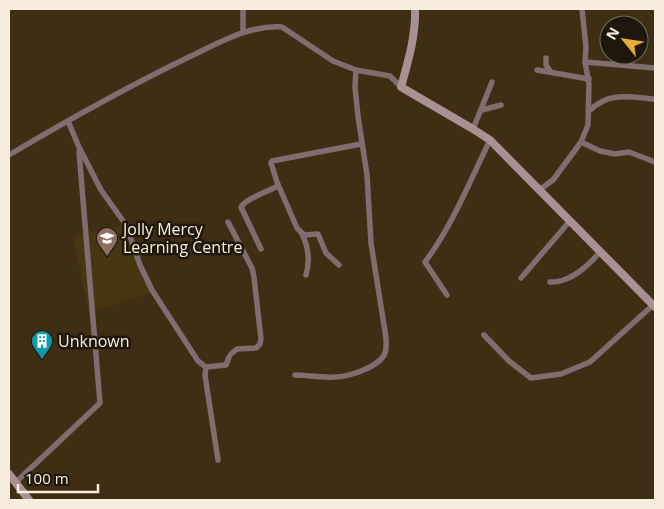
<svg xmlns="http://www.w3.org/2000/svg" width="664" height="509" font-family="'Open Sans',sans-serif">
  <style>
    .built { fill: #483613 }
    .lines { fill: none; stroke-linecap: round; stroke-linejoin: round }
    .street { stroke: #7f6e6f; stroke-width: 5.5 }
    .secondary { stroke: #aa9092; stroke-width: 8 }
    .labels { text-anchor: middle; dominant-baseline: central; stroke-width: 5; stroke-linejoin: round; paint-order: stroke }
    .poi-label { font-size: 16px; fill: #f8eedf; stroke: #1e180c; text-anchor: start }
  </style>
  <rect width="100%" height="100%" fill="#3d2e14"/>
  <!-- built -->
  <path class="built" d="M124 225 152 292 89 313 73 237Z"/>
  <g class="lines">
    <!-- street -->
    <g class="street">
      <path d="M243 9V31"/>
      <path d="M546 58V65L550 71"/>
      <path d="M585 62 655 68"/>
      <path d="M537 70 589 79"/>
      <path d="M482 110 501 105"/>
      <path d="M589 111C610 91 629 97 655 99"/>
      <path d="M68 121 79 147 101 190 126 225 140 265 152 290 198 361 206 367 205 375 218 460"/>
      <path d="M473 129 492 82"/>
      <path d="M581 142 600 151 615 154 629 152 655 162"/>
      <path d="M9 155C68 120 127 87 189 57 219 43 248 25 282 27L333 61 356 70 390 76 401 87"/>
      <path d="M539 190 553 180 581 142 588 125 589 84 585 62 586 47 582 9"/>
      <path d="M228 222 252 268 254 277 261 339 260 344 256 348 237 349 231 354"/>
      <path d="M302 234C308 246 310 261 306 275"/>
      <path d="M261 249 241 207C245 199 269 191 278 186"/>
      <path d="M339 265 326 253 318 234 304 235 297 228 277 182 271 163 272 161 361 144"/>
      <path d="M521 278 569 222"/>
      <path d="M550 282C570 283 587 267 600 252"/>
      <path d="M447 295 425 262C452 226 470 181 490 140"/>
      <path d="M484 335 509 361 531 378 561 374 590 362 653 305"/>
      <path d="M206 367 226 365 229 357"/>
      <path d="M295 375C308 375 321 378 334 377 348 377 380 367 385 353 387 348 386 343 386 338L371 243 367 175 358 116 355 87 356 70"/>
      <path d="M16 482 100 403 79 152"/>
    </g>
    <!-- secondary -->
    <g class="secondary">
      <path d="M415 9C416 35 408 62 401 87L473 129 490 140 655 307"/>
      <path d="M9 474 29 500"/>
    </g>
  </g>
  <!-- icons -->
  <defs>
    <g id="school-pin" transform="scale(1.125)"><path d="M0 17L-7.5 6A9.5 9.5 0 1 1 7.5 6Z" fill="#8d6e63" stroke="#1e180c"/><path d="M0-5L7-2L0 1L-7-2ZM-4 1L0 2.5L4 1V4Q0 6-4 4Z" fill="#fff"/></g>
    <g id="building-pin" transform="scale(1.125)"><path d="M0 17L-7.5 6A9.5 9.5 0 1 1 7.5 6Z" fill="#0f9aa8" stroke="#1e180c"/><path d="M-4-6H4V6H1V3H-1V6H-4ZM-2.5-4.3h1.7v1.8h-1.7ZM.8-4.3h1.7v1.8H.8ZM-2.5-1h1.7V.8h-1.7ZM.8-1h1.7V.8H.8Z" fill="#fff"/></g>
  </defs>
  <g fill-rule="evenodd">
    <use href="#school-pin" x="107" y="238"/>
    <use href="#building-pin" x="42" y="341"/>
  </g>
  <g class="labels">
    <!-- poi labels -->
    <g class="poi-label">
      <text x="123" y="229">Jolly Mercy<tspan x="123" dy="18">Learning Centre</tspan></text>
      <text x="58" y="341">Unknown</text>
    </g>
  </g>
  <!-- border -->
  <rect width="664" height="509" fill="none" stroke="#f8eedf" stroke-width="20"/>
  <!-- north arrow -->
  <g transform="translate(624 40) rotate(300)"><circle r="24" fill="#1e180c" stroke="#756e60"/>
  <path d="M0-4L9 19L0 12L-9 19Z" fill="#e3ae35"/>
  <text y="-8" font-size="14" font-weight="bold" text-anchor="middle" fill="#f8eedf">N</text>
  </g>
  <!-- scale -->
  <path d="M18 484v8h80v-8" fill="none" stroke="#f8eedf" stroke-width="2.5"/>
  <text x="25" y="484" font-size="15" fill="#f8eedf" stroke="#1e180c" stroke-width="4" paint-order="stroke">100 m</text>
</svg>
